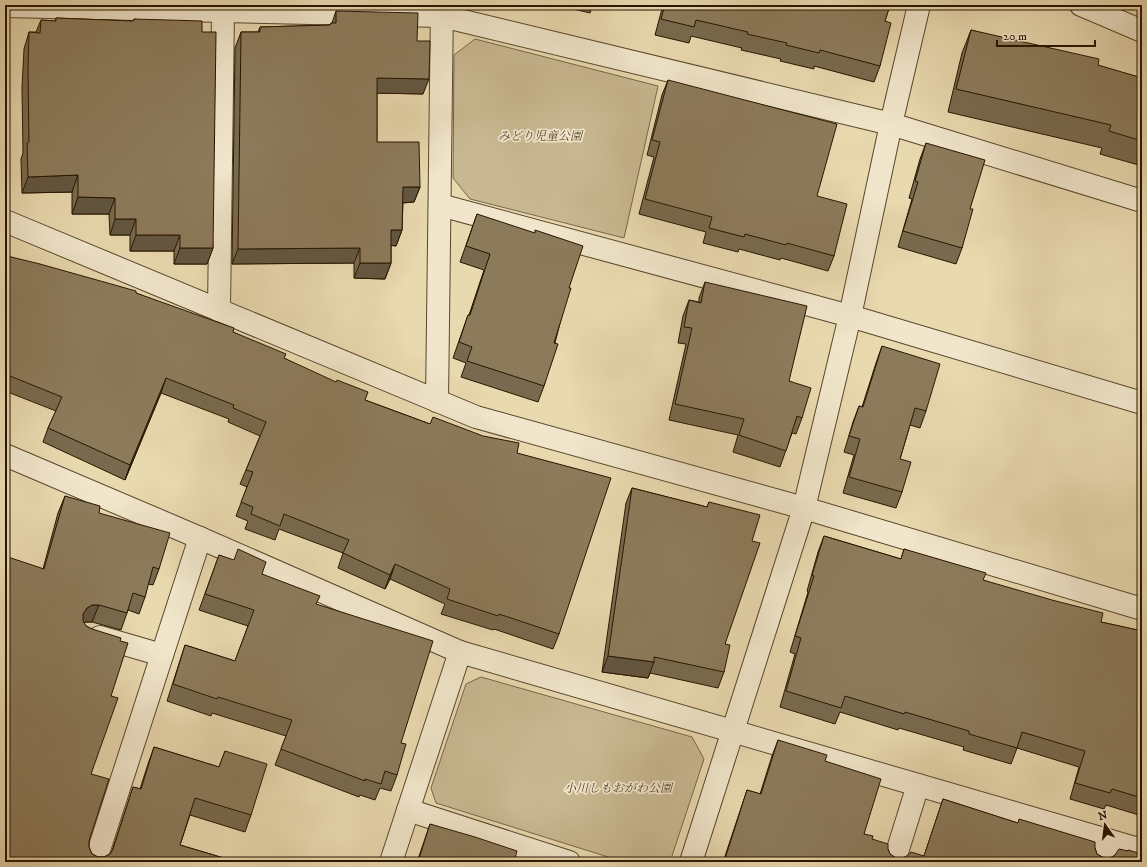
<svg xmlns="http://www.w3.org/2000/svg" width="1147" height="867" font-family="'IM FELL DW Pica','Noto Serif JP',serif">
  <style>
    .green { fill: #c8b891; stroke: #786648 }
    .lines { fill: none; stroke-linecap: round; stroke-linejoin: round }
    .minor-casing { stroke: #58462c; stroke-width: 24 }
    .minor { stroke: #f1e6cb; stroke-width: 22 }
    .wall { fill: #786a4e; stroke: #271500 }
    .shaded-wall { fill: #625640; stroke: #271500 }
    .building { fill: #8c7b5b; stroke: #271500 }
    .labels { text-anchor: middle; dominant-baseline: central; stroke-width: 3.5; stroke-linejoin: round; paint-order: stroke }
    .park-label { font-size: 12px; font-style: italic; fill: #57462c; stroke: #f1e6cb }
  </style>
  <rect width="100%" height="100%" fill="#e9d9af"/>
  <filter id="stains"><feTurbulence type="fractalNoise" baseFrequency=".005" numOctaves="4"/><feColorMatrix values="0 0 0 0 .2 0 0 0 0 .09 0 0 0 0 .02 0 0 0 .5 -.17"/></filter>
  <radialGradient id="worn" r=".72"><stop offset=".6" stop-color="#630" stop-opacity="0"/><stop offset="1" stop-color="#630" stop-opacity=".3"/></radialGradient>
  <!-- green -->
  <g class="green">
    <path d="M475 39 658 86 624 238 470 199 453 178 454 55Z"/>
    <path d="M481 677 692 737 704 759 670 862H624L436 803 431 788 466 684Z"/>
  </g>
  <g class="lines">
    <!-- minor casing -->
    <g class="minor-casing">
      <g id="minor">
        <path d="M1081 5 1142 31"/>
        <path d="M5 6 442 16 891 124 1142 201"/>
        <path d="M440 205 850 316 1142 403"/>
        <path d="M5 221 476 417 804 508 1142 609"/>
        <path d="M219 310 223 11"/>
        <path d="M437 401 442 5"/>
        <path d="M5 455 200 538 460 652 1142 850"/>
        <path d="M100 637 162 655"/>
        <path d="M408 810 569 862"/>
        <path d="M95 862 200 538"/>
        <path d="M391 862 460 652"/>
        <path d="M691 862 804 508 850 316 891 124 919 5"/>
        <path d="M894 862 918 785"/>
        <path d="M1101 862 1108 840"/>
      </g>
    </g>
    <!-- minor -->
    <use href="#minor" class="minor"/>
  </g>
  <!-- wall -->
  <g class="wall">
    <path d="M557 5H593L590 13Z"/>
    <path d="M663 5H890L885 21 880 66 874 82 814 66V69L780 61 781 59 741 50 742 48 691 36 689 43 655 35Z"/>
    <path d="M336 11 417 41 423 94 377 93V142L420 187 414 202 403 203 402 230 396 246 391 245V263L385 279 354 278V263L232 264 235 48 241 32H258L260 27 330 25 331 23H332Z"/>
    <path d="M56 18 133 21 134 19 202 32 213 248 207 264H174V251H130V235H110L109 214H72V192L22 193 21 159 23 153 22 88 24 49 29 32H36L41 20 55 21Z"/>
    <path d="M971 30 1142 78V166L1100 154 1102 148 948 112 962 53Z"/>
    <path d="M668 80 817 196 834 256 828 271 781 258 780 260 739 249 738 252 703 243 706 232 639 214 654 157 647 155 662 95Z"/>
    <path d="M926 143 970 209 962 248 956 264 898 247 912 199 909 198 920 159Z"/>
    <path d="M477 214 569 288 544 386 538 402 461 377 466 363 453 358 468 315H469L484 270 460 262Z"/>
    <path d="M7 256 136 293 233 332 365 400 430 424 517 453 559 634 553 649 494 629 493 630 441 614 445 604 390 579 385 589 338 568 343 553 279 529 275 540 245 529 248 521 236 516 247 487 240 484 246 470 260 436 228 422 229 419 161 393 125 480 43 442 48 428 56 411 5 391V261Z"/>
    <path d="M705 282 789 381 802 418 796 434 792 433 780 467 733 452 738 435 669 420 686 344 678 343 683 316 689 300 699 302V298Z"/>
    <path d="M882 346 926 411 920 428 910 425 900 459 902 492 896 508 843 493 854 455 844 452 853 422 859 406 862 407 876 363Z"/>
    <path d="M632 488 707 507 709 502 752 541 725 644 724 672 718 688 650 673 648 678 602 672 626 503Z"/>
    <path d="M65 496 99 513 159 569 153 585 148 584 145 597 139 614 128 610 121 630 92 622H86L84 623 86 626 92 629 120 641 111 696 91 774 89 847 92 854 98 857H104L110 854 112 851 133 787 140 789 148 764 154 747 219 767 225 751 251 815 245 832 190 815 180 845 237 862H5L43 569 58 513Z"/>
    <path d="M824 536 901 559 904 549 983 580 1101 622 1142 631V816L1106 805 1104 809 1070 799 1079 767 1017 748 1011 764 963 750 964 747 899 728 898 730 840 712 835 724 780 707 795 654 790 652 808 592 807 591 818 552Z"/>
    <path d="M219 555 262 574 316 605 401 743 397 775 391 791 380 788 375 800 360 795 359 797 275 765 286 736 212 713 211 716 167 701 185 645 235 661 248 626 199 610Z"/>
    <path d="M778 740 825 761 864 834 888 849 890 854 896 858H903L924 856 943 799 1095 848 1097 854 1104 858H1110L1128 851 1142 862H723L747 790 760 794 772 756Z"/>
    <path d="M430 824 515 858 530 862H417Z"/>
  </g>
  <!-- shaded-wall -->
  <g class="shaded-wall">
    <path d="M377 78 429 79 423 94 371 93Z"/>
    <path d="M78 175 72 192 22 193 28 177Z"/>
    <path d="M403 187H420L414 202 398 203Z"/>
    <path d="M78 197 115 198 109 214H72Z"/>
    <path d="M115 219H136L130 235H110Z"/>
    <path d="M391 230H402L396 246 386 245Z"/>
    <path d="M136 235H180L174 251H130Z"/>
    <path d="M180 248H213L207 264H174Z"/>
    <path d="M360 248 354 263 232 264 238 249Z"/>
    <path d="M360 263H391L385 279 354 278Z"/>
    <path d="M166 378 161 393 125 480 130 465Z"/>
    <path d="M395 564 390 579 385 589 390 575Z"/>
    <path d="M92 605H99L92 622H86L81 625 83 614 87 608Z"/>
    <path d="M608 656 654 662 648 678 602 672Z"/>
  </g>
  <!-- building -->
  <g class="building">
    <path d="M665 5H890L885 21 891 23 880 66 820 50 819 53 786 45 787 43 747 34 748 32 696 20 694 27 661 19Z"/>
    <path d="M336 11 418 13 417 41H430L429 79 377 78V142H419L420 187H403L402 230H391V263H360V248L238 249 241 32H260V27L330 25 331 23H336Z"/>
    <path d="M56 18 133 21 134 19 202 21V32H216L213 248H180V235H136V219H115V198L78 197V175L28 177 27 143 29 142 28 72 29 32 40 33 41 20 56 21Z"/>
    <path d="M971 30 1099 59 1098 65 1142 78V141L1109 131 1111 125 956 89Z"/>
    <path d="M668 80 837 124 817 196 847 204 834 256 787 243 786 245 745 234 744 237 709 228 712 217 645 199 660 142 652 140Z"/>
    <path d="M926 143 985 160 970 209H973L962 248 903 231 918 182 915 181Z"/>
    <path d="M477 214 535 233V230L583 246 569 288H571L554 343 558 344 544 386 467 361 472 347 459 342 468 315H470L490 254 466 246Z"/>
    <path d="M7 256 40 264 136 291V293L234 328 233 332 286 354 284 358 336 382 337 380 368 392 365 400 430 424 433 417 483 436 519 443 517 453 611 478 559 634 499 614 498 616 447 599 450 589 395 564 390 575 343 553 349 540 284 514 280 526 251 514 253 507 241 502 253 472 246 470 266 422 233 408 234 405 166 378 130 465 48 428 62 397 5 374V263Z"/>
    <path d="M705 282 807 306 789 381 811 388 802 418 797 416 786 451 739 435 744 419 675 404 692 328 684 327 689 300 701 303Z"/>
    <path d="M882 346 940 364 926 411 915 408 900 459 911 462 902 492 849 477 860 439 849 436 859 406 863 407Z"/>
    <path d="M632 488 707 507 709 502 760 515 752 541 760 543 725 644 730 645 724 672 654 657V662L608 656Z"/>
    <path d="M65 496 100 506 99 513 170 533 159 569 153 567 145 597 133 593 127 613 99 605H92L87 608 83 614V621L86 626 92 629 121 638 120 641 128 643 111 696 118 698 91 774 109 779 89 841V847L92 854 98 857H104L110 854 113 849 133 787 141 789 154 747 219 767 225 751 267 764 251 815 195 798 180 845 237 862H5V556L44 569Z"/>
    <path d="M824 536 901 559 904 549 986 573 983 580 1052 600 1103 613 1101 622 1142 631V798L1112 789 1110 793 1075 783 1085 751 1022 732 1017 748 969 734V731L905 712 904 714 845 696 841 708 786 691 801 638 795 636 814 576 812 575Z"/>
    <path d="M238 549 266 562 262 574 320 596 316 604 433 641 401 743 406 744 397 775 385 771 381 784 365 779V781L281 749 292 720 218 697 217 699 173 684 185 645 235 661 254 610 205 594 219 555 234 560Z"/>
    <path d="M778 740 827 755 825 761 881 779 864 834 873 836 872 839 888 844V849L890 854 896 858H903L908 855 911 852 924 856 943 799 1018 823 1019 819 1095 842V848L1097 854 1104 858H1110L1115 855 1119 849 1128 851V850L1142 854V862H724L747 790 761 794Z"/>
    <path d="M430 824 475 837 517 851 515 858 530 862H418Z"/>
  </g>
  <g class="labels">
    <!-- park labels -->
    <g class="park-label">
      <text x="540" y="136">みどり児童公園</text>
      <text x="618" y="788">小川しもおがわ公園</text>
    </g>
  </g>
  <!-- margin -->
  <rect width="1147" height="867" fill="none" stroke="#e9d9af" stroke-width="20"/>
  <rect x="6" y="6" width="1135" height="855" fill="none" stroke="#271500" stroke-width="2"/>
  <rect x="10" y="10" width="1127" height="847" fill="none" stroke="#271500"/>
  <!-- north arrow -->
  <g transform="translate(1105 825) rotate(346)" stroke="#f1e6cb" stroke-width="3" paint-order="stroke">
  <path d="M0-3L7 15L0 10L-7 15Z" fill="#271500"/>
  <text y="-6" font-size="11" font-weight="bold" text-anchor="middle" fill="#271500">N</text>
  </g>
  <!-- scale -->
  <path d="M997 40v6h98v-6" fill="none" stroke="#271500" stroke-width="2"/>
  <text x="1003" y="40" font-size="12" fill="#271500" stroke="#f1e6cb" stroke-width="3" paint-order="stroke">20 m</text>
  <rect width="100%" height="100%" filter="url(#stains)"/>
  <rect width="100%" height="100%" fill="url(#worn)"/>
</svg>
